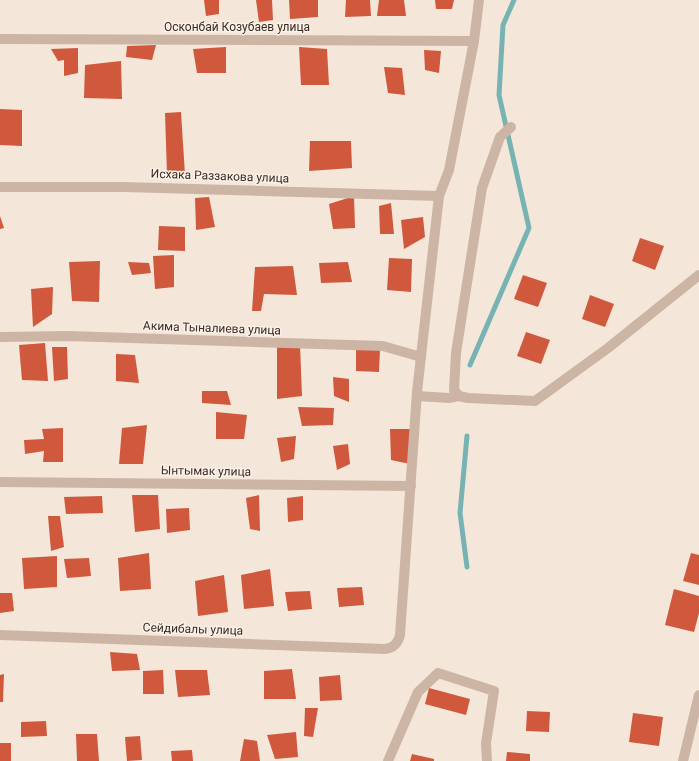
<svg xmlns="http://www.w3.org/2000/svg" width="699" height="761" font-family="Roboto,sans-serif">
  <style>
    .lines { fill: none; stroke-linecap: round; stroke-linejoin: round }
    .stream { stroke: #77b3b3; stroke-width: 5 }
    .building { fill: #d0583c }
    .minor { stroke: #cdb5a5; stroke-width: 10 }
    .labels { text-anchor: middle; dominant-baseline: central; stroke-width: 3; stroke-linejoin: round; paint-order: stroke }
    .street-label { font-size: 12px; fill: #382c27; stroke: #fbf1e7 }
  </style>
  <rect width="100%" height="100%" fill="#f4e7da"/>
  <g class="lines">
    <!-- stream -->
    <g class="stream">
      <path d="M470 365 529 228 499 95 503 25 514 0"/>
      <path d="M467 436 460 513 467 567"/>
    </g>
  </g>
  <!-- building -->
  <g class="building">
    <path d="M204 0H219V14L206 16Z"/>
    <path d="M256 0H272L273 20 259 22Z"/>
    <path d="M289 0H318V17L290 19Z"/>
    <path d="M346 0H370L371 16 345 17Z"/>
    <path d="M379 0H404L406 16H377Z"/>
    <path d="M435 0H454L452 9H436Z"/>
    <path d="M156 45 152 60 126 57 127 46Z"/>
    <path d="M226 47V73H197L193 49Z"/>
    <path d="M299 47 327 49 329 85H301Z"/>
    <path d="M78 48V73L64 76V60L58 61 51 49Z"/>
    <path d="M424 50 441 51 439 73 425 70Z"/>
    <path d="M121 61 122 99 84 98 85 65Z"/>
    <path d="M384 67 402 68 405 95 388 93Z"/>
    <path d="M0 109 22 110V146L0 145Z"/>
    <path d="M181 112 185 175 167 174 165 113Z"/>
    <path d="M310 141H351L352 168 309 171Z"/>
    <path d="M354 196 355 228 333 229 329 204Z"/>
    <path d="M209 197 215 227 196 230 195 198Z"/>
    <path d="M391 203 394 234H380L379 206Z"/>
    <path d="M0 216 4 228 0 229Z"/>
    <path d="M423 217 425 237 404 249 401 220Z"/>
    <path d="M159 226 185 227V251L158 250Z"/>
    <path d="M640 238 664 246 655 270 632 261Z"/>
    <path d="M174 255V287L155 289 153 256Z"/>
    <path d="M389 258 412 259 411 292 387 290Z"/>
    <path d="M100 261 99 302 72 301 69 262Z"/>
    <path d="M128 262 149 263 151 273 132 275Z"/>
    <path d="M348 262 352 282 321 283 319 263Z"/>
    <path d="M293 266 297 295 264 294 261 311H252L255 267Z"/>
    <path d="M523 275 547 283 538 307 514 299Z"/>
    <path d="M53 287 52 314 33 327 31 289Z"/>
    <path d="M590 295 614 304 605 327 582 319Z"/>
    <path d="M526 332 550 340 541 364 517 356Z"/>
    <path d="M45 343 48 381 22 380 19 345Z"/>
    <path d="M300 344 302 396 277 399V345Z"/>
    <path d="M52 347H67L68 379 54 381Z"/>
    <path d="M356 347 380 349 379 372 356 371Z"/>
    <path d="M116 354 135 355 139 383 116 381Z"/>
    <path d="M333 377 349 379V402L334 396Z"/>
    <path d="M202 391H227L231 405 202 403Z"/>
    <path d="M298 407 334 408 333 425 302 426Z"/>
    <path d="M216 412 247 415 244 439H216Z"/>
    <path d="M147 425 143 464H119L122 428Z"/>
    <path d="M63 428V462H43L44 451 25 454 24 440 44 439 42 429Z"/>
    <path d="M390 429H411L410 464 391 460Z"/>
    <path d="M296 436 294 459 281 462 277 438Z"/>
    <path d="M348 444 350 464 337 470 333 446Z"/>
    <path d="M132 495H158L160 529 135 532Z"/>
    <path d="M259 495 260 531 250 529 246 498Z"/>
    <path d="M102 496 103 513 66 514 64 497Z"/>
    <path d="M303 496V520L288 522 287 498Z"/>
    <path d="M189 508 190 530 167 533 166 509Z"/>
    <path d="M48 516H60L64 547 51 551Z"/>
    <path d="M149 553 151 589 120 591 118 558Z"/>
    <path d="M691 553 699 555V585L683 581Z"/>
    <path d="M57 556V587L24 589 22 558Z"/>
    <path d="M89 558 91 576 67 578 64 559Z"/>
    <path d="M270 569 274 606 244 609 241 575Z"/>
    <path d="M224 575 228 612 198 616 195 581Z"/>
    <path d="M362 587 364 605 339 607 337 588Z"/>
    <path d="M674 589 699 596V613L694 632 665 625Z"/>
    <path d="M310 591 312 609 288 611 285 592Z"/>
    <path d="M0 593H12L14 611 0 613Z"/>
    <path d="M110 652 137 654 140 670 112 671Z"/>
    <path d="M292 669 296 699H264V671Z"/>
    <path d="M163 670 164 694H143V671Z"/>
    <path d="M175 670H207L210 695 178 697Z"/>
    <path d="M4 674 3 702H0V675Z"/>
    <path d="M340 675 342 700 320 701 319 677Z"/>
    <path d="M429 688 470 699 466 715 425 704Z"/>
    <path d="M305 708H318L313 737 304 736Z"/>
    <path d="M527 711 550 712 549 732 526 731Z"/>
    <path d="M633 713 663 717 659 746 629 742Z"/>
    <path d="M46 721 47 736 21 737V722Z"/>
    <path d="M296 732 298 757 275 759 267 735Z"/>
    <path d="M76 734H97L99 761H77Z"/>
    <path d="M140 736 142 760 127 761 125 737Z"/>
    <path d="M244 739 257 741 260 761H240Z"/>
    <rect x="0" y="743" width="11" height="18"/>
    <path d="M192 750 193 761H172L171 751Z"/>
    <path d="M507 752 530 754V761H506Z"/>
    <path d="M412 754 434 759V761H410Z"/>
  </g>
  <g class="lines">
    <!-- minor -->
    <g class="minor">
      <path d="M0 39 474 41"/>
      <path d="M511 127 500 137 482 188 456 353 454 390 459 396 468 398 535 401 608 348 699 275"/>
      <path d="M0 187H124L439 196"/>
      <path d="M0 337 67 336 383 346 421 357"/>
      <path d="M417 396 449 398 459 396"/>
      <path d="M0 482 411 486"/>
      <path d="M0 635 385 649C394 648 398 643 400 635L417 392 439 196 449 170 474 41 479 0"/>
      <path d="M388 761 418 692 438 673 494 691 486 743 487 761"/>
      <path d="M683 761 699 695"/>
    </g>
  </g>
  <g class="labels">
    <!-- street labels -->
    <g class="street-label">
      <text x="237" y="27">Осконбай Козубаев улица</text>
      <text transform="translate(220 176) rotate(2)">Исхака Раззакова улица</text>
      <text transform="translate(212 328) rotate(2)">Акима Тыналиева улица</text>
      <text transform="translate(206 471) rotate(1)">Ынтымак улица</text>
      <text transform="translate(193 629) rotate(2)">Сейдибалы улица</text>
    </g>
  </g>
</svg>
